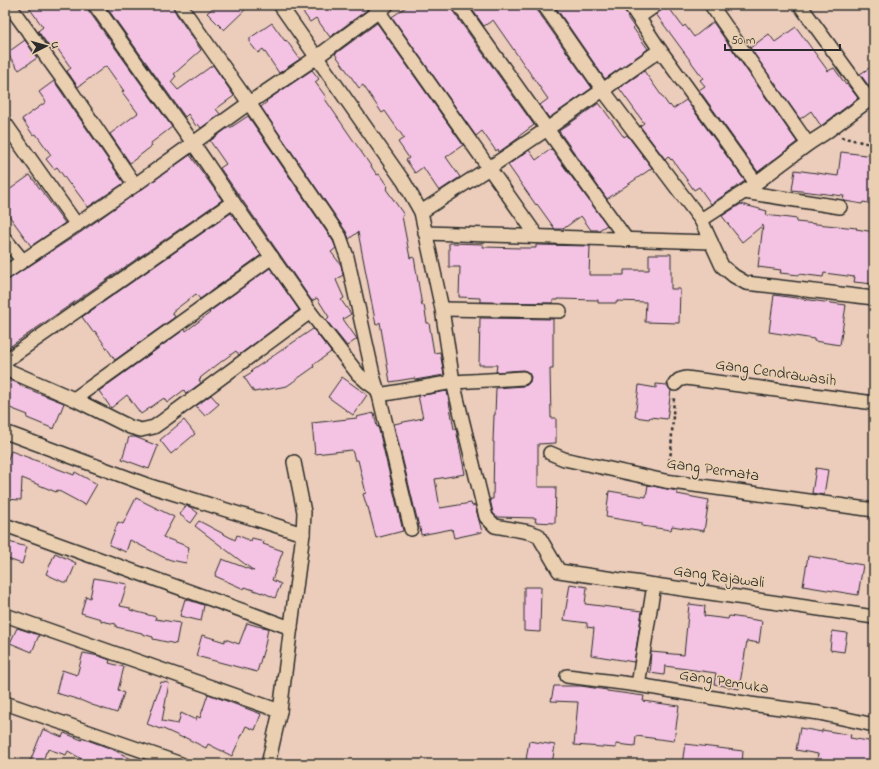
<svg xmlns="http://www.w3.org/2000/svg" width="879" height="769" font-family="'Indie Flower',sans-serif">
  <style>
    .building { fill: #f4c3e3; stroke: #2b2b2b }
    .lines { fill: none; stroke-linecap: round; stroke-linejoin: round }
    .street-casing { stroke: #2b2b2b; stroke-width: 16 }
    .path { stroke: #2b2b2b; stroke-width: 2.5; stroke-dasharray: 3 3; stroke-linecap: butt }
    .street { stroke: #ead0b1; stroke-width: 13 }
    .labels { text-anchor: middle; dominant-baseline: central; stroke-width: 3.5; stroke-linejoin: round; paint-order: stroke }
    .street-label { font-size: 16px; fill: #2b2b2b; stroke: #ead0b1 }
  </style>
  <rect width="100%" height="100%" fill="#eccdbb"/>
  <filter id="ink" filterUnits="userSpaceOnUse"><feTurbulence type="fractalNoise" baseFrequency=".025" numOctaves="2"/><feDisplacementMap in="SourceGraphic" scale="8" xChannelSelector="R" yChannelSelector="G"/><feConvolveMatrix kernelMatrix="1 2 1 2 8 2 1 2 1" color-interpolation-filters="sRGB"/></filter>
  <g filter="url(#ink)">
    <!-- building -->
    <g class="building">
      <path d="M27 5H87L88 10 172 127 151 143 152 146 130 163 110 134 138 113 122 92 124 91 106 66 78 87 67 71 71 68 55 45 50 48 38 31 43 27Z"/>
      <path d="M105 5H172L177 15 201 50 174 74 176 76 171 82 178 90 213 65 234 96 216 109 220 114 201 128 198 124 196 126 188 114 185 117Z"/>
      <path d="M216 5H250L224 30 207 13Z"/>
      <path d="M298 5H366L367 10 330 37 316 18 310 22Z"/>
      <path d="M409 5H451L452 10 534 125 519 136 520 137 499 152 498 149 496 151 482 131 476 136 392 17Z"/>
      <path d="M469 5H536L537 10 592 88 549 118 540 105 548 99 493 20 484 26Z"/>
      <path d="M554 5H622L623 9 628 16 627 17 634 27 633 28 648 49 605 79Z"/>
      <path d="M664 5H667L683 27 685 25 694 37 713 22 797 142 758 172 699 90 705 86 700 80 703 78 656 14 663 9Z"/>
      <path d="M272 23 285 41 286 40 300 59 279 73 263 49 258 53 250 43V38Z"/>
      <path d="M377 23 463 145 446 157 460 177 439 191 423 167 415 173 406 160 409 158 398 142 404 138 385 111 382 113 363 85 359 88 335 54Z"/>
      <path d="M796 27 828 71 834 68 846 85 847 84 858 98 821 126 811 111 800 119 750 48 769 34 775 42Z"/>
      <path d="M25 40 37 58 19 70 7 53Z"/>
      <path d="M874 65V91L873 92 860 74Z"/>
      <path d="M312 70 319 79 315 82 326 97 325 99 377 175 379 174 388 187 386 189 404 215 402 216 410 258 414 257 422 306 424 305 427 323H429L434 353 440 352 444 375 415 380V378L390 382 380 322 376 325 358 232 349 239 347 233 261 107 267 102 266 101Z"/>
      <path d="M644 71 669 106 670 105 673 109 686 100 745 181 711 204 699 187 694 190 672 159 671 160 668 156 665 159 640 126 644 123 619 88Z"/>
      <path d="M54 81 124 183 88 207 71 184 70 185 57 167 54 169 46 159 51 155 36 134 33 135 22 119 46 102 39 92Z"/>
      <path d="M599 103 623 136H624V137L627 135 652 168 607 199 559 131Z"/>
      <path d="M248 116 333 241 336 248 331 252 341 265 343 275 336 280 344 298 341 300 351 314 343 319 357 339 347 346 326 320 329 317 317 298 312 301 220 168 226 164 210 141 229 127 230 128Z"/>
      <path d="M551 149 607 225 599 230H591L581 216 563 229H555L537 204 536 205 508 165 529 150 536 160Z"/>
      <path d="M841 152 874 156V204L863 202 862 204 845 201 843 200 844 196 792 190 795 170 838 176Z"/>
      <path d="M190 155 222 200 5 350V282L81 232Z"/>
      <path d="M30 175 65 223 31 246 5 210V193Z"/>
      <path d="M741 204 767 211 766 215 797 219 796 222 857 228 856 229 874 232V278L873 284 854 282 855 277 824 273 823 277 799 274V275L780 273 781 270 758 267 763 225 742 242 722 216Z"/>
      <path d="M231 213 261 255 200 299 196 294 172 312 175 317 115 360 95 331 93 332 82 317Z"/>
      <path d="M449 243 483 244V247L521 248H536V245L590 246 589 275H624V270H649V254H671V289H680L679 323 645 322 646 302 617 301V303H598V300L558 299V300H553V303L480 302V298L459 297 460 267H449Z"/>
      <path d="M270 268 299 310 239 355 236 351 226 358 200 378 201 379 199 380 201 383 186 394 184 390 167 403 164 398 141 414 127 395 111 408 99 391 185 329 186 331 210 313 209 312Z"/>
      <path d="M774 295 846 305 840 345 814 341V339L769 332Z"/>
      <path d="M480 318 553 319V369H550L551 418H556V443L538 444V487H556L555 523 535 522 536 518 497 517 493 513 490 499H493L494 442H493L494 415H495L496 388 524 386 527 385 530 382 531 377 529 373 526 371 523 370 496 372 497 365H479Z"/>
      <path d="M313 329 331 352 313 365 314 367 287 386 254 392 244 377 252 372 251 371Z"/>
      <path d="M342 377 367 395 353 415 328 397Z"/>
      <path d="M5 378 20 384V386L64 403 54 429 27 418 28 415 5 406Z"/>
      <path d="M656 384 667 385 671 390 667 419 650 417 649 419 635 417 639 385 656 388Z"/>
      <path d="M447 391 454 429H456L465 474 435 479 440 508 471 503 472 506 475 505 482 532 454 538 452 529 421 535 420 527H419L394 424 423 418 418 396Z"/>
      <path d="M211 395 219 404 205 416 196 406Z"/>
      <path d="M374 413 377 427 378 426 403 531 376 538 368 507H367L363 494 366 493 358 460H355L352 450 315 454 312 423 357 418 356 417Z"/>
      <path d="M184 420 195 434 171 454 160 440Z"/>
      <path d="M129 437H135L158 446 149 469 122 459Z"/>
      <path d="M11 451 74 475 75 472 97 484 85 505 57 490 56 492 22 478 21 500 5 499 7 470H5V468Z"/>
      <path d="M816 468 828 470 824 495 812 493Z"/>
      <path d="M648 485 677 491V494L709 500 704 531 672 526 671 530 642 526V523L606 517 609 491 646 497Z"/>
      <path d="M136 498 174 517 163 537 189 547 186 563 171 560 163 557 130 540 126 552 109 545 118 522 123 524Z"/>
      <path d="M186 506 190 507 198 513 191 523 179 514Z"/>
      <path d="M199 521 235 540 237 535 251 541 252 538 264 541 263 544 283 551 272 580 281 584 275 598 262 592V593L245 587 244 589 215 576 222 559 254 571 195 526Z"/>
      <path d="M5 541 27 547 22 564 5 558Z"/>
      <path d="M55 553 76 563 68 582H63L46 574Z"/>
      <path d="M808 556 863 565 858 595 803 586Z"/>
      <path d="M94 578 127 584 120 606 130 608V610L156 617 155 619 180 623 176 644 153 639V637L142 634V633L116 627V624L101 621V619L81 613 86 596 90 598Z"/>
      <path d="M570 584 587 587 585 604 642 611 634 662 591 655 594 628 587 627V623L564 620Z"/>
      <path d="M524 587H541L540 632 524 631Z"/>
      <path d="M185 599 204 605 201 621 180 616Z"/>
      <path d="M689 604 705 606 704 616 728 619 729 616 762 621 759 643 747 641 739 689 714 684 716 673 665 666 664 675 650 673 651 664H650L651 652 684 655Z"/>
      <path d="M247 623 257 626 268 628 265 645 257 672 196 656 202 635 225 642V639L239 644Z"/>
      <path d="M17 628 39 635 32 652 10 643Z"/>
      <path d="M832 631 847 633 844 652 830 650Z"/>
      <path d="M83 653 99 656 110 660 109 663 124 667 118 690 124 693 117 713 92 705 80 700 56 693 62 670 77 675Z"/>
      <path d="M161 682 169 683 162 721 178 724 181 713 196 720 197 716 200 718 208 694 261 714 255 730 246 726 232 756 208 744 206 748 184 737 183 738 161 728 160 729 147 724Z"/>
      <path d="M554 686H581L607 690V691L644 696 643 701 679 706 674 741 636 736 635 746 616 744V748L574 745 578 702 551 701Z"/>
      <path d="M800 728 822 732V730L851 735 850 738 874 742V750L872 764H816L818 754 796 750Z"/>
      <path d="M43 729 62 737 64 733 82 740V738L112 749 141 764H90L68 751 66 755 48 749 47 752H46L42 764H29Z"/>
      <path d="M529 741 555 745 552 764 526 760Z"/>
      <path d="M685 744 743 751 742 764H682Z"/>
    </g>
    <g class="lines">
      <!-- street casing -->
      <g class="street-casing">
        <g id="street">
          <path d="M9 5 69 88 135 185"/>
          <path d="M95 5 193 143 233 202 310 312 358 374 367 382 378 390"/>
          <path d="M180 5 249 103 340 237 347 257 374 379 379 395 411 529"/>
          <path d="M280 5 404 182 421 212 442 309 453 382 486 517 495 526 529 532 538 535 559 571 874 617"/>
          <path d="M374 5 537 236"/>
          <path d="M459 5 547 129 627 240"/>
          <path d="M544 5 603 90 701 220 722 266 734 276 746 283 874 298"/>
          <path d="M630 5 660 50 756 183"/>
          <path d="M711 5 808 144"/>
          <path d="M639 17 656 5"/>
          <path d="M5 123 77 225"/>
          <path d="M744 192 840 207"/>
          <path d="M421 212 489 168 547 129 660 50"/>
          <path d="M701 220 744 192 808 144 825 133 869 100 800 5"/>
          <path d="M425 233 711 242"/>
          <path d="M5 239 23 261"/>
          <path d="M5 273 135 185 249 103 317 57 387 5"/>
          <path d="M442 309 560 311"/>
          <path d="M5 361 233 202"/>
          <path d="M5 369 74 399 130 427 141 430 154 427 164 420 310 312"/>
          <path d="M675 384 679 380 686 378 874 403"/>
          <path d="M379 395 453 382 523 378"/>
          <path d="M74 399 272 257"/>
          <path d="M5 432 150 486 303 534"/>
          <path d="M550 453 564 459 665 481 874 510"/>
          <path d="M5 525 291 628"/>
          <path d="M5 615 280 711"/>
          <path d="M567 676 638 685 750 704 819 713 874 725"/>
          <path d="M638 685 654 585"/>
          <path d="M5 703 181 764"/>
          <path d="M268 764 280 711 303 534 304 512 294 462"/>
        </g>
      </g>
      <!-- path -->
      <g class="path">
        <path d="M841 137 874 145"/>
        <path d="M668 467 671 452 674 397"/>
      </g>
      <!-- street -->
      <use href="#street" class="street"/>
    </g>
  </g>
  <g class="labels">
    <!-- street labels -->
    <g class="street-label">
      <text transform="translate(776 373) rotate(8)">Gang Cendrawasih</text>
      <text transform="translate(713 470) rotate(8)">Gang Permata</text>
      <text transform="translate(719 577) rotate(8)">Gang Rajawali</text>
      <text transform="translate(724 682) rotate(9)">Gang Pemuka</text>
    </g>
  </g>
  <!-- margin -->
  <rect width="879" height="769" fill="none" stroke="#ead0b1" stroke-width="20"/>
  <rect x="10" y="10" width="859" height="749" fill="none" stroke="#2b2b2b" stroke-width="1.5" filter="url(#ink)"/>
  <!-- north arrow -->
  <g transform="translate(46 46) rotate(84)" stroke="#ead0b1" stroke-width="3" paint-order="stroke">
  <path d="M0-3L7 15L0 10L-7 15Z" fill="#2b2b2b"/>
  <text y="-6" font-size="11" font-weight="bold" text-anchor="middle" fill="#2b2b2b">U</text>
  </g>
  <!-- scale -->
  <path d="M725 44v6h115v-6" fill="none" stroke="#2b2b2b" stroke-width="2"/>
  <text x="731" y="44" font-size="12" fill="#2b2b2b" stroke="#ead0b1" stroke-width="3" paint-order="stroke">50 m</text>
</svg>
